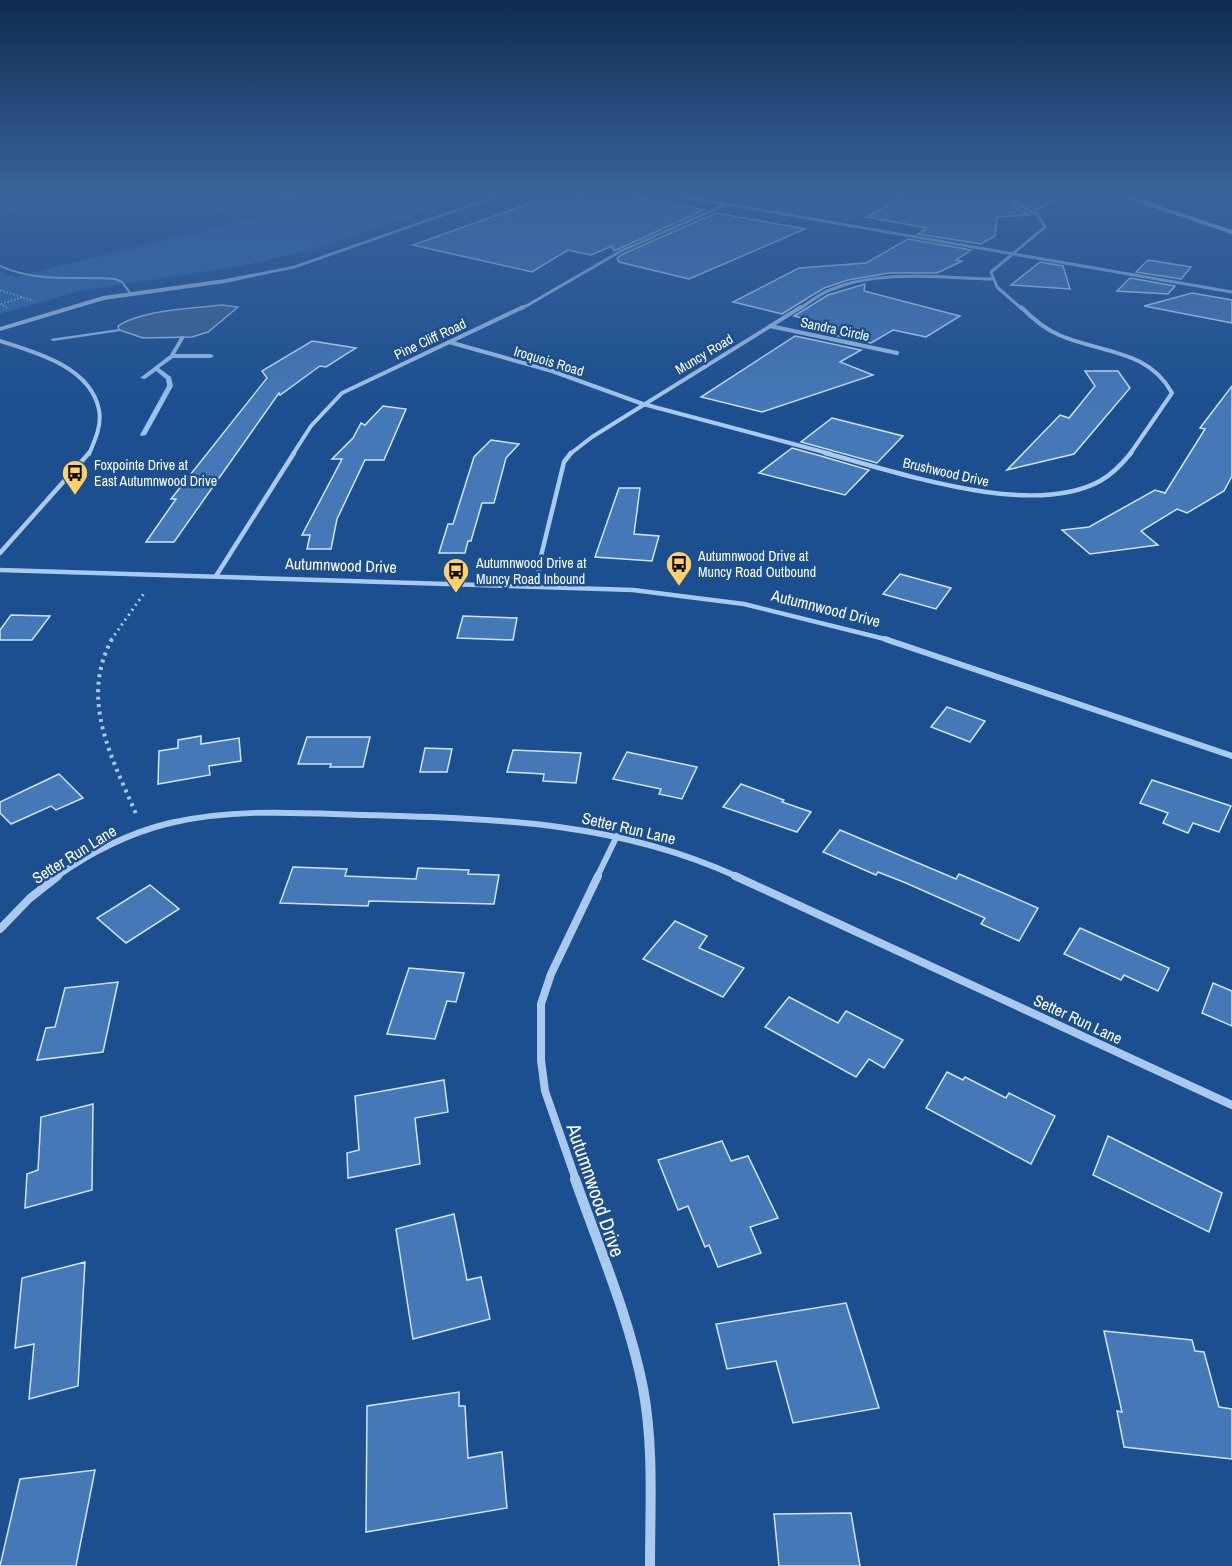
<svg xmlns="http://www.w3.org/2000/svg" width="1232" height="1566" font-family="'Archivo Narrow',sans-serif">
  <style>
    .green { fill: #2e69ad }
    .water { fill: #3c6290; stroke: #9cc4f0; stroke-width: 1.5 }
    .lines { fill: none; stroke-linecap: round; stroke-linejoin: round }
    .stream { fill: #9cc4f0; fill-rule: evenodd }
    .building { fill: #4478b7; stroke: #cfe3fa; stroke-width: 1.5 }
    .path-far2 { stroke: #a9c9ee; stroke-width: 1.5; stroke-dasharray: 1.5 2; stroke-linecap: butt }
    .path-far1 { stroke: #a9c9ee; stroke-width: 3; stroke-dasharray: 2 4; stroke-linecap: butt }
    .path { stroke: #a9c9ee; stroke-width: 4; stroke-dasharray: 3 4.5; stroke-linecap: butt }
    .service { stroke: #a9c9ee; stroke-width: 2 }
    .minor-far5 { stroke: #a9c9ee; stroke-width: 3 }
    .minor-far4 { stroke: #a9c9ee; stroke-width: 4 }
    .minor-far3 { stroke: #a9c9ee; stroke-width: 4.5 }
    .minor-far2 { stroke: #a9c9ee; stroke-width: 6 }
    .minor-far1 { stroke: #a9c9ee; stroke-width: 8 }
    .minor { stroke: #a9c9ee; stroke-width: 10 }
    .tertiary { fill: #a9c9ee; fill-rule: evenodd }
    .primary { fill: #f0f6ff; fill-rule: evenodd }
    .labels { text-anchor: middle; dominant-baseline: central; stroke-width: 5; stroke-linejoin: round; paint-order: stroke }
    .far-street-label { font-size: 14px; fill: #fff; stroke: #1b4f8f }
    .far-poi-label { font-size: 14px; fill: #fff; stroke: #1b4f8f; text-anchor: start }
    .street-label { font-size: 16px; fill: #fff; stroke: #1b4f8f }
    .near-street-label { font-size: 20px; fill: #fff; stroke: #1b4f8f }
  </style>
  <rect width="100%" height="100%" fill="#1b4f8f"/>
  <!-- green -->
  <g class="green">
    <path d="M0 194H93L0 214Z"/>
    <path d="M148 194H197L226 212Z"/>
    <path d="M691 194H905L846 221Z"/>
    <path d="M351 195 433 208 314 249 241 266 80 291 0 314V271L16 277Z"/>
  </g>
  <!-- water -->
  <path class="water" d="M222 305 238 307 208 332 192 337 143 338 119 330 118 326C141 310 194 308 222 305Z"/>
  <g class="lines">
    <!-- stream -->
    <g class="stream">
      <path d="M119 329 121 330V331L53 341 50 339Z"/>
      <path d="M181 336 185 337 175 354H211L214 356 211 358H173L159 368 171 377 173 386 146 435 141 436 140 435 167 386 166 379 156 371 145 379 140 378 170 355Z"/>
    </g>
  </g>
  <!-- building -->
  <g class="building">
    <path d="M589 194H623L704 210 614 251 612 246 591 255 568 250 532 272 413 245 542 199 563 203Z"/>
    <path d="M910 194H1065L1038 210 1012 200V206L1030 215 997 217 995 236 981 244 918 234 927 228 866 217Z"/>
    <path d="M716 213 805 229 689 279 619 262 617 258 623 254Z"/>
    <path d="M908 239 971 250 956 260 962 261 937 273H889L848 280 824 288 782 314 733 302 799 268 866 263Z"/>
    <path d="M1148 260 1191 267 1181 279 1136 272Z"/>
    <path d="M1040 262 1063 266 1070 289 1011 285Z"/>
    <path d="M1130 278 1175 286 1168 294 1117 291Z"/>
    <path d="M865 284 864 291 960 316 926 337 893 330 871 343 806 329 818 322 794 316 828 295Z"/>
    <path d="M1192 293 1232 300V323L1144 306Z"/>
    <path d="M795 336 861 350 840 362 873 375 762 412 701 397Z"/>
    <path d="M312 341 356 348 326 367 320 366 280 395 279 393 174 542H146L176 499H171L267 378 262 371Z"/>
    <path d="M1085 371H1118L1130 388 1074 454 1007 470 1060 415 1069 418 1095 386Z"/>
    <path d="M1232 386V476L1224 491 1187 513 1177 509 1141 531 1158 545 1090 554 1062 530 1089 527 1155 490 1165 493 1205 429 1200 428Z"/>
    <path d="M383 406 406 409 384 460H365L337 519 331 549H307L310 535H302L342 459H332L353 438 361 423 365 425Z"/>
    <path d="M832 418 903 436 877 463 801 442Z"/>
    <path d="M491 440 519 444 506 458 494 503H482L471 541H468L465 553H439L448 524H453L474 457Z"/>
    <path d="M792 448 821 456 869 470 845 495 759 473Z"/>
    <path d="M619 488H640L634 534 659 536 652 561 595 557Z"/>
    <path d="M900 574 951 588 936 609 883 594Z"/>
    <path d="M11 615 50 616 32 640H0V630Z"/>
    <path d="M463 616 517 618 513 640 457 638Z"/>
    <path d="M947 707 985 721 970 742 931 727Z"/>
    <path d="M201 736V744L239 738 241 761 209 766 210 775 158 784 159 751 178 748V740Z"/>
    <path d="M307 737H370L363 767H330L331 764H298Z"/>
    <path d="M425 748 452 749 447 772H420Z"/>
    <path d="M513 750 581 753 576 783 543 781 544 774 507 772Z"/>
    <path d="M627 752 697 767 682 799 659 794 661 789 613 779Z"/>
    <path d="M59 774 83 798 56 810 51 806 11 824 0 813V802Z"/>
    <path d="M1152 780 1231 806 1219 832 1193 823 1188 833 1163 823 1168 813 1140 803Z"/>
    <path d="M741 784 784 800 782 802 811 812 797 832 723 807Z"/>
    <path d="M840 830 956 879 959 874 1038 908 1019 941 981 924 985 918 906 883 878 872 876 875 823 852Z"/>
    <path d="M293 867 347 869 345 876 416 879 418 868 469 870 468 874 499 875 494 904 369 901 368 906 280 903Z"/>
    <path d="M150 885 179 909 126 943 97 918Z"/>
    <path d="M675 921 707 936 699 948 744 968 723 997 643 959Z"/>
    <path d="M1080 928 1169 968 1158 991 1124 975 1121 980 1064 954Z"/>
    <path d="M409 968 464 973 456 1002 447 1001 435 1039 387 1034Z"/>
    <path d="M118 982 103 1052 37 1060 46 1028 55 1027 65 988Z"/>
    <path d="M1213 983 1232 991V1026L1202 1013Z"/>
    <path d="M789 997 838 1023 846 1011 903 1040 884 1068 869 1059 856 1077 765 1027Z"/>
    <path d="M947 1072 963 1080 965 1077 1006 1098 1009 1093 1055 1116 1031 1164 926 1108Z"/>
    <path d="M444 1080 448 1112 415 1118 420 1164 348 1178 347 1153 359 1150 355 1096Z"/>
    <path d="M93 1104 92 1190 25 1208 27 1174 38 1170 41 1117Z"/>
    <path d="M1108 1136 1222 1193 1209 1232 1093 1175Z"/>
    <path d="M722 1141 731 1161 748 1156 778 1218 750 1227 761 1253 718 1267 709 1245 705 1247 688 1206 678 1210 658 1160Z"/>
    <path d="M454 1214 467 1280 481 1277 490 1319 413 1339 396 1229Z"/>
    <path d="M85 1262 78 1386 29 1399 34 1344 15 1348 22 1278Z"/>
    <path d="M846 1303 879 1408 793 1423 776 1361 727 1369 716 1324Z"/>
    <path d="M1104 1331 1192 1340 1195 1351 1204 1352 1219 1407 1232 1409V1459L1124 1447 1117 1411 1122 1412Z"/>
    <path d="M459 1392V1406H465L468 1458 502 1452 507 1508 366 1532 367 1406Z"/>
    <path d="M95 1470 76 1566H0L20 1479Z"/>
    <path d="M851 1513 860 1566H779L774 1514Z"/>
  </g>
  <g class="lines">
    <!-- path-far2 -->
    <g class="path-far2">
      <path d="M0 290 34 301"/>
      <path d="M7 308 1 304 23 297"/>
    </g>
    <!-- path-far1 -->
    <path class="path-far1" d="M111 640 145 592"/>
    <!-- path -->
    <path class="path" d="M112 639C79 700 112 758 137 816"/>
    <!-- service -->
    <g class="service">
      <path d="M257 194 284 197 325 194"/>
      <path d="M0 266C37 283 76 276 115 279L122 282 130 293"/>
    </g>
    <!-- minor-far5 -->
    <g class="minor-far5">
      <path d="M669 194 1232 292"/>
      <path d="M1014 203 1037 214 1045 227 991 272 997 287 1022 309"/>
      <path d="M521 309 621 251 727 204"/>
      <path d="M799 309C809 303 819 294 830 290 880 269 940 278 992 279"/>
    </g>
    <!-- minor-far4 -->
    <g class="minor-far4">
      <path d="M1021 307C1032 318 1045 329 1059 335 1100 353 1148 349 1172 393L1130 454"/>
      <path d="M770 326 897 353"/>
      <path d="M0 341C35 352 91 367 99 410 102 425 95 440 89 454"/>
      <path d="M449 342 552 371 643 404 831 454"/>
      <path d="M293 454 311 426 342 393 523 307"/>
      <path d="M570 454 592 437 801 307"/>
    </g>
    <!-- minor-far3 -->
    <g class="minor-far3">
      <path d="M825 453C898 472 1031 519 1100 481 1113 474 1122 464 1131 453"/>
      <path d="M0 553 89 453"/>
      <path d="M0 570 633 590 744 604 889 640"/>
      <path d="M216 576 294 453"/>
      <path d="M537 585 541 556 564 462 571 453"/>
    </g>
    <!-- minor-far2 -->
    <g class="minor-far2">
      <path d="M885 639 1232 756"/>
      <path d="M56 877C91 852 129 833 170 823 234 808 301 813 365 815 496 819 616 821 738 877"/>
      <path d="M597 877 617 836"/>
    </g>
    <!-- minor-far1 -->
    <g class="minor-far1">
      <path d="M735 876 1232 1105"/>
      <path d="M0 929 30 898 58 876"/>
      <path d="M576 1180 545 1091 541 1060V1004L551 974 598 876"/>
    </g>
    <!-- minor -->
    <path class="minor" d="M575 1179C599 1247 629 1317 643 1388 654 1447 650 1507 650 1566"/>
    <!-- tertiary -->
    <path class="tertiary" d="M499 194H506L296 268 225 283 104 300 0 331V327L103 296 225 279 293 266Z"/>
    <!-- primary -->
    <path class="primary" d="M1114 194H1124L1232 230V234Z"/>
  </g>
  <!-- sky -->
  <linearGradient id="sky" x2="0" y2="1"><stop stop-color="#0f2b4f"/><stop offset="0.47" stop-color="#39639b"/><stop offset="1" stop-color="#39639b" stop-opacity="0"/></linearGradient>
  <rect width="1232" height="413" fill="url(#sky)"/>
  <!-- icons -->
  <defs>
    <g id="bus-pin" transform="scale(1.35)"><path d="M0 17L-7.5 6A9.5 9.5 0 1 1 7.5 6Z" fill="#ffd166" stroke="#1b4f8f"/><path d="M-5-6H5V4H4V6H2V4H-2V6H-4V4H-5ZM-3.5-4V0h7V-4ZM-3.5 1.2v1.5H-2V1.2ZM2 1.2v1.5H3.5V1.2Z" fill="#111"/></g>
  </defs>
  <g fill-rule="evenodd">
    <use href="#bus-pin" x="75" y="473"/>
    <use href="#bus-pin" x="679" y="564"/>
    <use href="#bus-pin" x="456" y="571"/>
  </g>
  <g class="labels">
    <!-- far-street labels -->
    <g class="far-street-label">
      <text transform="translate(835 329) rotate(12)">Sandra Circle</text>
      <text transform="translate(430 339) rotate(-25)">Pine Cliff Road</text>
      <text transform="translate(704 354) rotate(-31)">Muncy Road</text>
      <text transform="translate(549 361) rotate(17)">Iroquois Road</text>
      <text transform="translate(946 472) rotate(13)">Brushwood Drive</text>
    </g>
    <!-- far-poi labels -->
    <g class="far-poi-label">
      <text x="94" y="465">Foxpointe Drive at<tspan x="94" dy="16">East Autumnwood Drive</tspan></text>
      <text x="698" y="556">Autumnwood Drive at<tspan x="698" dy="16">Muncy Road Outbound</tspan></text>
      <text x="476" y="563">Autumnwood Drive at<tspan x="476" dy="16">Muncy Road Inbound</tspan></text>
    </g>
    <!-- street labels -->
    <g class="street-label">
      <text transform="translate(341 565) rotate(2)">Autumnwood Drive</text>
      <text transform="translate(826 608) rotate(14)">Autumnwood Drive</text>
      <text transform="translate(629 828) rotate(13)">Setter Run Lane</text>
      <text transform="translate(74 854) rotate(-32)">Setter Run Lane</text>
      <text transform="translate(1078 1019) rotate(25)">Setter Run Lane</text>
    </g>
    <!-- near-street labels -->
    <g class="near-street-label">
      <text transform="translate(596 1190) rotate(71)">Autumnwood Drive</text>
    </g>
  </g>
</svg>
